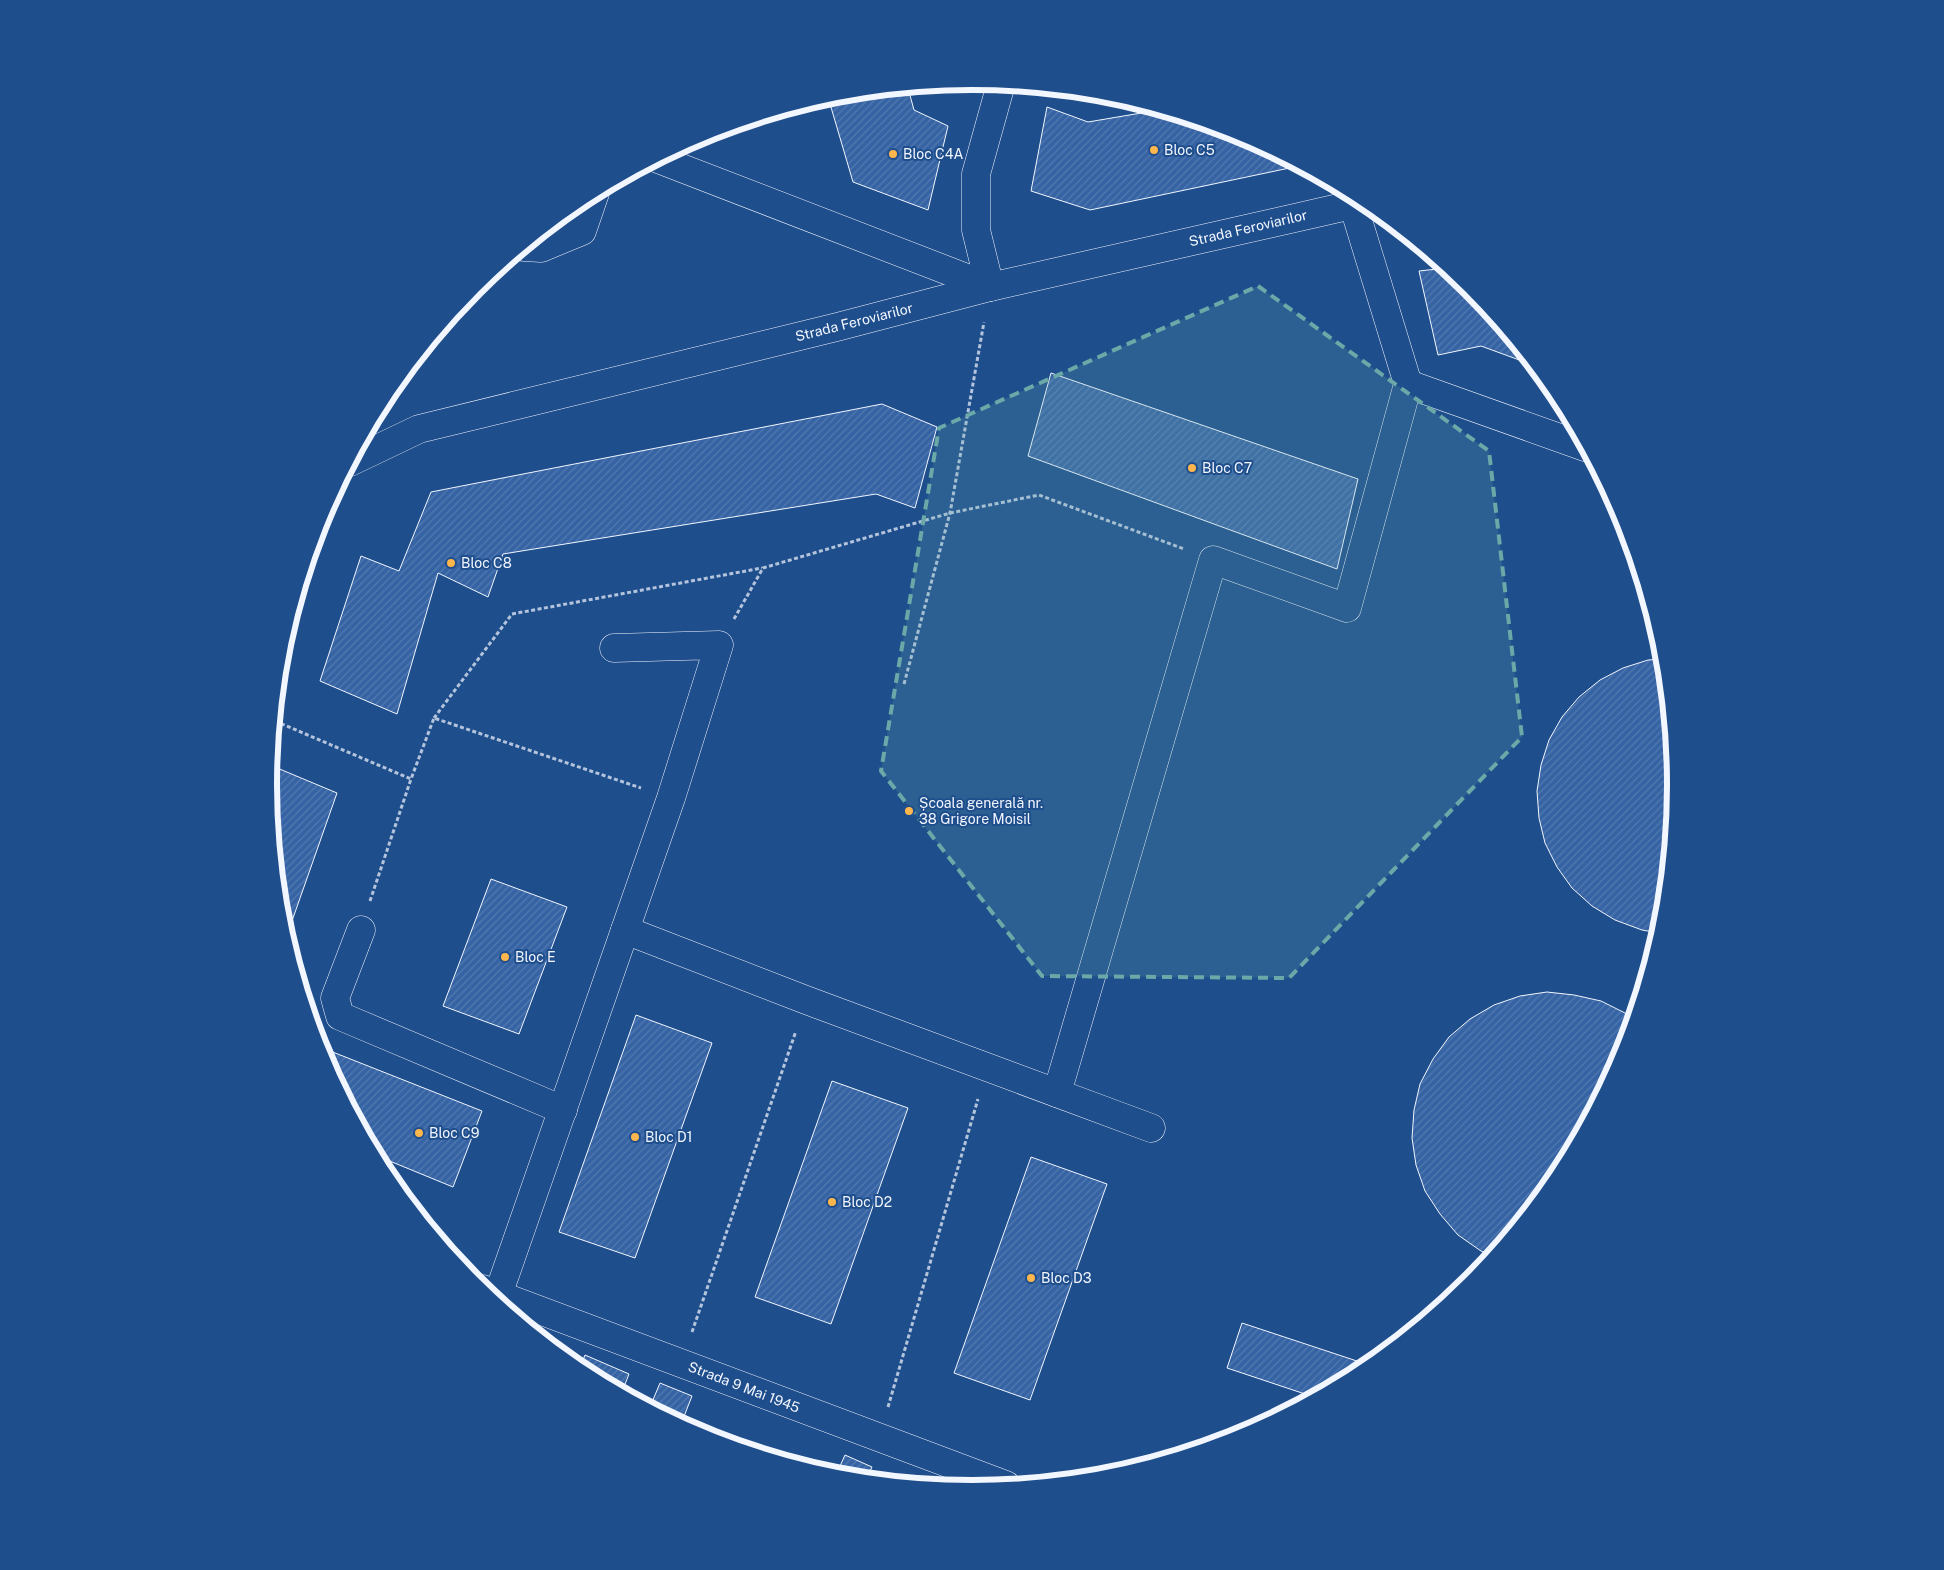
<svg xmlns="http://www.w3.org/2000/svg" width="1944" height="1570" font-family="'Public Sans',sans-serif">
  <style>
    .building { fill: url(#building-hatch); stroke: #f2f6ff }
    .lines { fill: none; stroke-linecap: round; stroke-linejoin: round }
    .minor-casing { stroke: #f2f6ff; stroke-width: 29 }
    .path { stroke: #b3c4dc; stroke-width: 3; stroke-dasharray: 4 2.5; stroke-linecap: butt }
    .minor { stroke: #1f4e8c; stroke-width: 28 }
    .marked { fill: #6aa9a8; fill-opacity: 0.2; stroke: #6aa9a8; stroke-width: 4; stroke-dasharray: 10 6; stroke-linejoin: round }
    .poi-dot { fill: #ffb74d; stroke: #1f4e8c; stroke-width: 2 }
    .labels { text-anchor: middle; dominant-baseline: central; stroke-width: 4; stroke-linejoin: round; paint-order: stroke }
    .poi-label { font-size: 14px; fill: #f2f6ff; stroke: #1f4e8c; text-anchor: start }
    .street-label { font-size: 14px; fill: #f2f6ff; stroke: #1f4e8c }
    .rim { fill: none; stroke: #f2f6ff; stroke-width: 6 }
  </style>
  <defs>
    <pattern id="building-hatch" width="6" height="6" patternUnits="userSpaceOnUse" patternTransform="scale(1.25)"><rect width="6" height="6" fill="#3563a3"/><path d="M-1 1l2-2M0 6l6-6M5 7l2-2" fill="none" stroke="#537ab1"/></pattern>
  </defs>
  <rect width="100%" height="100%" fill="#1f4e8c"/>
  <!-- building -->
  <g class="building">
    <path d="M908 88 914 110 948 126 928 210 853 182 828 97Z"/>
    <path d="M1047 107 1088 122 1159 110 1242 135 1299 166 1090 210 1031 191Z"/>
    <path d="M1446 268 1470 288 1533 365 1481 346 1438 355 1419 271Z"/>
    <path d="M1051 373 1358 479 1337 569 1028 456Z"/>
    <path d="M882 404 937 427 915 508 876 494 503 554 488 597 438 573 397 714 320 681 361 556 399 571 431 492Z"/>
    <path d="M1663 659 1676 785 1662 923 1659 933 1642 930 1615 920 1592 906 1572 888 1557 867 1545 843 1539 818 1537 791 1541 765 1549 740 1562 717 1579 697 1600 680 1623 668 1648 660Z"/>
    <path d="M270 765 337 793 286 938 282 922 268 785Z"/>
    <path d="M491 879 567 907 519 1034 443 1006Z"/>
    <path d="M1547 992 1574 995 1601 1001 1625 1013 1633 1020 1622 1055 1557 1176 1492 1256 1481 1251 1458 1235 1440 1214 1425 1191 1416 1165 1412 1138 1414 1110 1420 1084 1433 1059 1449 1037 1470 1019 1494 1005 1520 996Z"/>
    <path d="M636 1015 712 1043 635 1258 559 1232Z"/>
    <path d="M320 1047 482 1111 453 1187 375 1155Z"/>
    <path d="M832 1081 908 1108 831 1324 755 1297Z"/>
    <path d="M1031 1157 1107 1184 1030 1400 954 1373Z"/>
    <path d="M1242 1323 1369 1365 1363 1370 1314 1397 1227 1368Z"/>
    <path d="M585 1355 629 1374 622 1392 579 1369Z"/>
    <path d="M660 1383 692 1396 681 1424 650 1407Z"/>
    <path d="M707 1426 748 1443 746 1448 703 1435Z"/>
    <path d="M761 1450 793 1462 760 1453Z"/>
    <path d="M845 1455 872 1467 867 1478 836 1475Z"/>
  </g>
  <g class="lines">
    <!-- minor casing -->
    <g class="minor-casing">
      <g id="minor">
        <path d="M658 159 990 287"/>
        <path d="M524 247 541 248 582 231 595 193"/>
        <path d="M990 287 976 230V174L1001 84"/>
        <path d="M1408 384 1585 447"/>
        <path d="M350 462 419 429 837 327 990 287 1365 202"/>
        <path d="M361 930 335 998 340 1016 563 1110"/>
        <path d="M625 930 806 1000 1151 1128"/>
        <path d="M1057 1093 1213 560 1347 608 1408 384 1353 204"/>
        <path d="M483 1289 1006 1485"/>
        <path d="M498 1295 671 798 719 645 614 648"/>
      </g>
    </g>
    <!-- path -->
    <g class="path">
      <path d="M734 619 763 568 950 513 1039 495 1184 549"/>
      <path d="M904 684 950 513 984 322"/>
      <path d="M434 718 512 614 762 568"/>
      <path d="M275 721 411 779 434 718 641 788"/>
      <path d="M370 901 411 779"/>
      <path d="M692 1332 796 1031"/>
      <path d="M888 1407 978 1099"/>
    </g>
    <!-- minor -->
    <use href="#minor" class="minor"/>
  </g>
  <!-- marked area -->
  <path class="marked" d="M1258 286 1489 451 1522 737 1289 978 1042 976 881 771 939 428Z"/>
  <!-- markers -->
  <g class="poi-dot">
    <circle cx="1154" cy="150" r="5"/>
    <circle cx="893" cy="154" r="5"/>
    <circle cx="1192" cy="468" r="5"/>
    <circle cx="451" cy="563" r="5"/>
    <circle cx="909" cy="811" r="5"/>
    <circle cx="505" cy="957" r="5"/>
    <circle cx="419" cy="1133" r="5"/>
    <circle cx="635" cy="1137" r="5"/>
    <circle cx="832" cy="1202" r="5"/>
    <circle cx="1031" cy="1278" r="5"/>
  </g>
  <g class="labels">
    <!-- poi labels -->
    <g class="poi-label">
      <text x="1164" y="150">Bloc C5</text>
      <text x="903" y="154">Bloc C4A</text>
      <text x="1202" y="468">Bloc C7</text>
      <text x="461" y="563">Bloc C8</text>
      <text x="919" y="803">Școala generală nr.<tspan x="919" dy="16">38 Grigore Moisil</tspan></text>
      <text x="515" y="957">Bloc E</text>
      <text x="429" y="1133">Bloc C9</text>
      <text x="645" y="1137">Bloc D1</text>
      <text x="842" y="1202">Bloc D2</text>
      <text x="1041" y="1278">Bloc D3</text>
    </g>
    <!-- street labels -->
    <g class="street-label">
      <text transform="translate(1248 228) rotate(-13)">Strada Feroviarilor</text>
      <text transform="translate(854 322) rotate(-14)">Strada Feroviarilor</text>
      <text transform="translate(744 1387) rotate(21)">Strada 9 Mai 1945</text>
    </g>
  </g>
  <!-- crop -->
  <path d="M0 0H1944V1570H0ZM277 785a695 695 0 1 1 1390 0a695 695 0 1 1-1390 0Z" fill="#1f4e8c" fill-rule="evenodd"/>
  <path class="rim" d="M277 785a695 695 0 1 1 1390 0a695 695 0 1 1-1390 0Z"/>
</svg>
